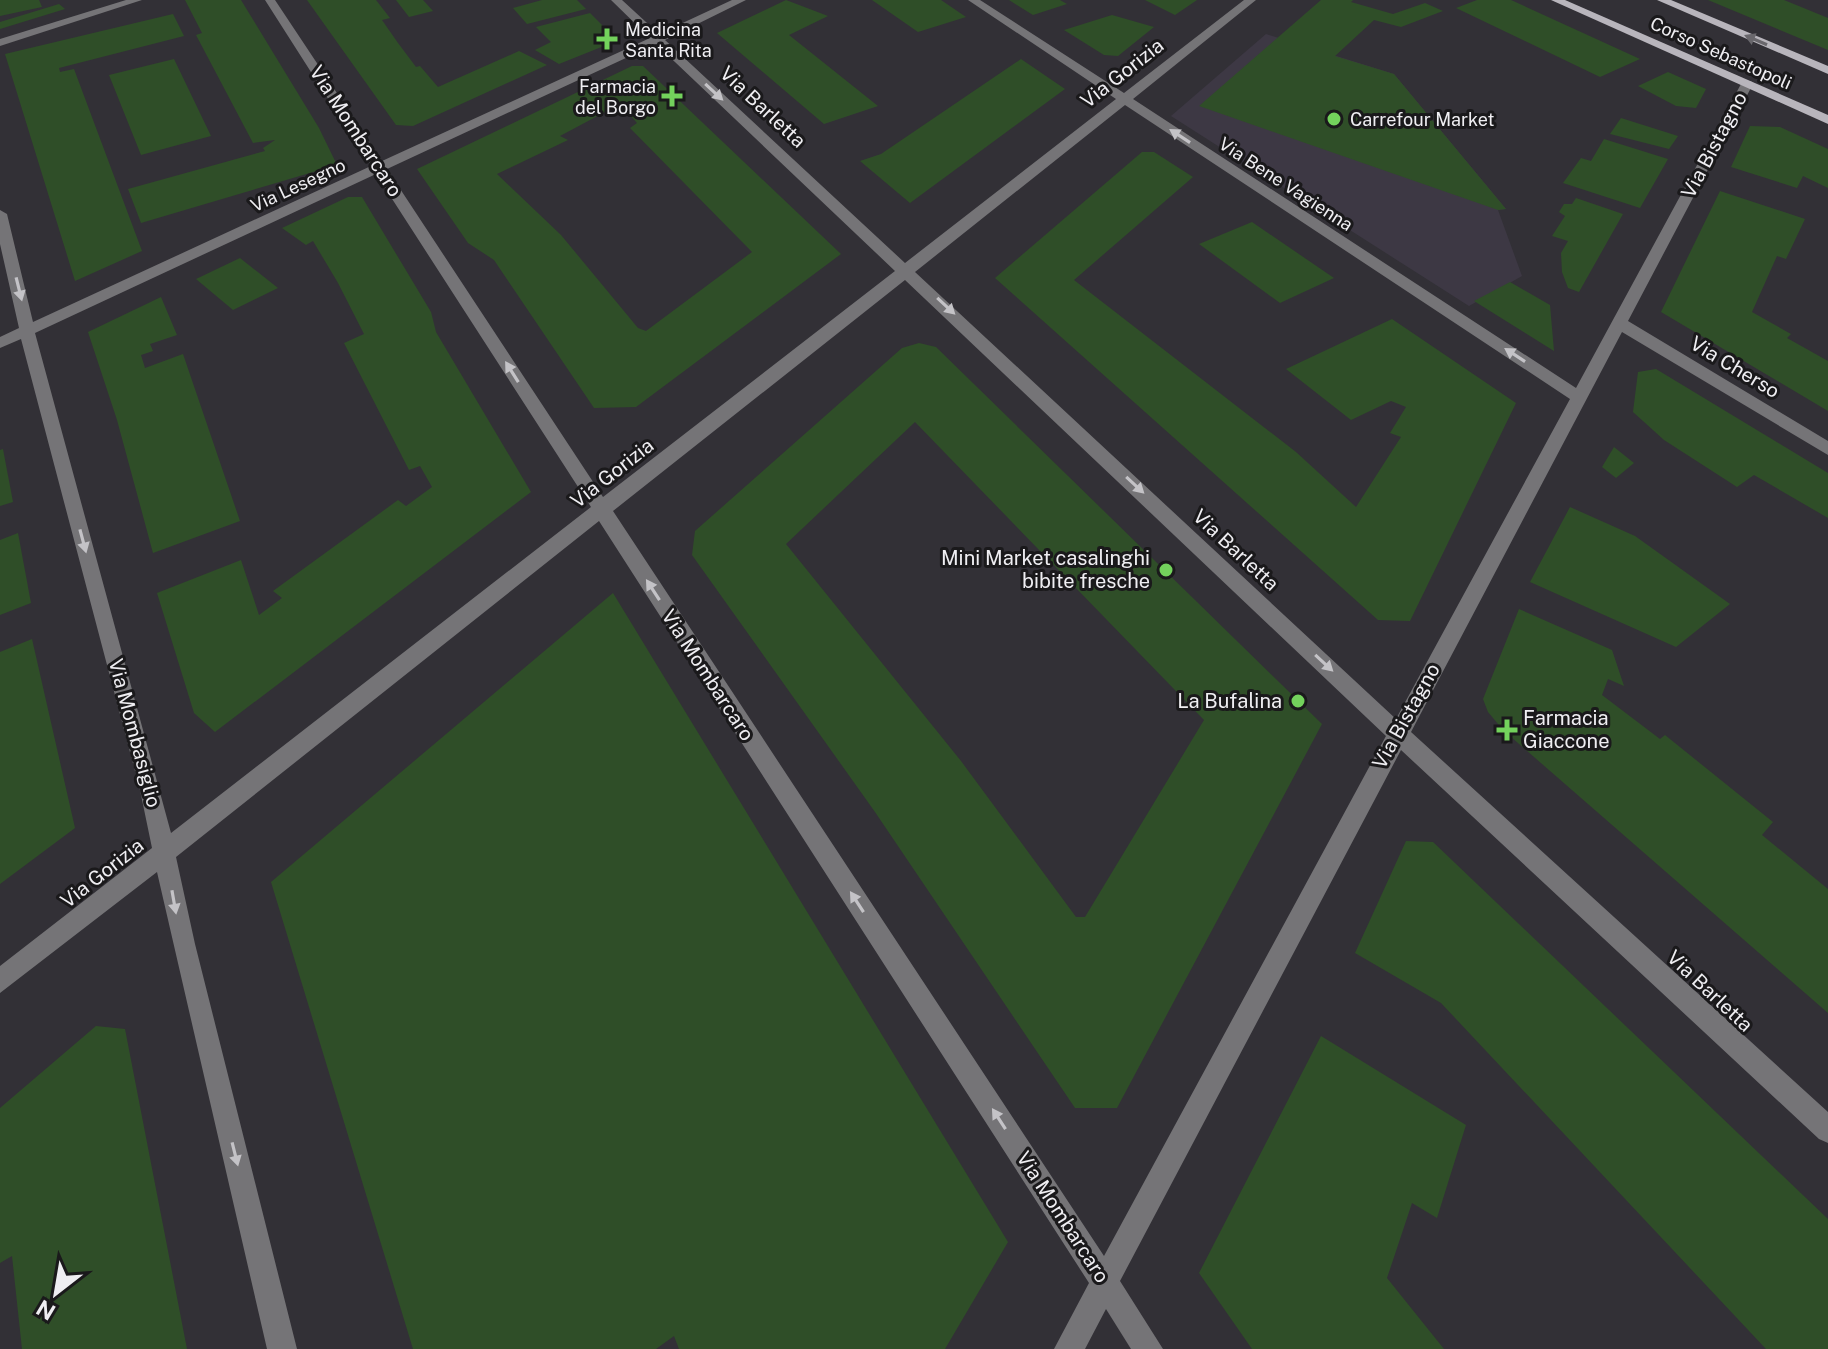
<svg xmlns="http://www.w3.org/2000/svg" width="1828" height="1349" font-family="'Public Sans',sans-serif">
  <style>
    .built { fill: #3d3844 }
    .building { fill: #2f4e28; fill-rule: evenodd }
    .lines { fill: none; stroke-linecap: round; stroke-linejoin: round }
    .minor { fill: #757477; fill-rule: evenodd }
    .major { fill: #b8b5bc; fill-rule: evenodd }
    .oneway { fill: #69676c }
    .oneway2 { fill: #c4c3c7 }
    .poi-dot { fill: #73d25c; stroke: #1a191b; stroke-width: 3 }
    .labels { text-anchor: middle; dominant-baseline: central; stroke-width: 6; stroke-linejoin: round; paint-order: stroke }
    .far-poi-label { font-size: 18px; fill: #efeef2; stroke: #1a191b; text-anchor: start }
    .far-street-label { font-size: 18px; fill: #efeef2; stroke: #1a191b }
    .street-label { font-size: 20px; fill: #efeef2; stroke: #1a191b }
    .poi-label { font-size: 20px; fill: #efeef2; stroke: #1a191b; text-anchor: end }
  </style>
  <rect width="100%" height="100%" fill="#323036"/>
  <!-- built -->
  <path class="built" d="M1266 34 1394 74 1506 209 1498 210 1522 276 1469 306 1171 116Z"/>
  <!-- building -->
  <g class="building">
    <path d="M0 0H39L42 7 0 16Z"/>
    <path d="M185 0H241L319 128 337 165 141 223 128 189 265 151 263 148 275 140 253 143 196 35 202 33Z"/>
    <path d="M307 0H376L390 18 382 20 398 43 416 67 420 66 438 87 519 51 547 65 413 126 396 125Z"/>
    <path d="M396 0H423L433 11 409 17Z"/>
    <path d="M542 0H577L586 9 527 24 513 8Z"/>
    <path d="M786 0 828 16 789 35 878 106 824 124 717 33Z"/>
    <path d="M872 0H941L966 17 918 32Z"/>
    <path d="M1009 0H1060L1067 4 1033 15Z"/>
    <path d="M1145 0H1197L1175 15Z"/>
    <path d="M1321 0H1353L1351 2 1393 14 1425 3 1443 11 1401 27 1374 20 1335 56 1394 74 1506 209 1498 210 1199 106Z"/>
    <path d="M1477 0H1511L1640 59 1600 77 1456 8Z"/>
    <path d="M1708 0H1784L1828 18V50Z"/>
    <path d="M59 4 65 9 0 29V22Z"/>
    <path d="M590 13 611 34 604 46 559 64 535 50 551 42 536 27Z"/>
    <path d="M173 14 184 36 59 68 60 72 74 69 142 251 75 281 5 54Z"/>
    <path d="M1112 15 1154 27 1118 56 1104 55 1064 30Z"/>
    <path d="M174 59 211 136 141 155 109 75Z"/>
    <path d="M1021 59 1065 89 910 203 860 161 881 154Z"/>
    <path d="M632 66H643L841 254 636 407 594 408 494 260 468 243 417 169ZM620 104 637 123 630 128 752 252 646 331 638 328 561 235 497 174 568 140 560 136Z"/>
    <path d="M1668 72 1706 89 1696 108 1676 106 1638 86Z"/>
    <path d="M1621 118 1678 136 1669 149 1610 134Z"/>
    <path d="M1750 126 1780 127 1828 149V188L1803 176 1797 188 1731 167Z"/>
    <path d="M1604 139 1668 159 1640 208 1563 183 1581 158 1591 161Z"/>
    <path d="M1142 152H1154L1193 177 1074 280 1296 452 1356 507 1401 437 1390 433 1406 407 1391 401 1351 420 1286 369 1392 319 1516 403 1410 621 1378 620 995 278Z"/>
    <path d="M1720 191 1805 219 1786 259 1777 256 1752 312 1791 334 1787 338 1828 361V411L1661 312Z"/>
    <path d="M348 197H362L431 312 436 332 531 492 215 732 194 713 157 593 241 560 259 615 282 598 273 591 398 500 406 506 432 487 420 466 409 470 344 343 364 334 338 283 313 241 306 245 282 228Z"/>
    <path d="M1576 198 1623 214 1579 292 1568 288 1562 272 1561 253 1568 241 1552 236 1565 216 1559 212 1564 204H1572Z"/>
    <path d="M1252 222 1334 278 1280 303 1199 244Z"/>
    <path d="M240 258 278 288 233 310 196 279Z"/>
    <path d="M1510 282 1550 305 1554 351 1474 301Z"/>
    <path d="M161 297 177 335 150 344 153 351 141 355 145 368 183 354 240 521 153 553 117 420 88 332Z"/>
    <path d="M919 343 936 347 1322 724 1117 1108H1075L875 812 692 555 695 531 902 348ZM915 422 1204 720 1085 917H1076L961 761 786 544Z"/>
    <path d="M1656 369 1828 473V518L1754 475 1737 487 1664 440 1633 412 1638 372Z"/>
    <path d="M1614 447 1634 463 1616 478 1602 467Z"/>
    <path d="M3 449 13 502 0 506V450Z"/>
    <path d="M1570 507 1635 536 1730 604 1676 647 1530 582Z"/>
    <path d="M18 533 31 603 0 615V540Z"/>
    <path d="M613 593 1008 1242 945 1349H679L674 1336 656 1349H413L271 882Z"/>
    <path d="M1519 609 1612 650 1624 686 1608 679 1602 695 1660 739 1665 735 1773 822 1762 835 1828 889V1013L1503 730 1488 712 1483 699Z"/>
    <path d="M32 639 75 828 0 884V652Z"/>
    <path d="M1406 841 1433 842 1828 1219V1349H1766L1441 1003 1355 953Z"/>
    <path d="M96 1026 125 1029 187 1349H22L12 1256 0 1263V1108Z"/>
    <path d="M1321 1036 1466 1125 1437 1218 1412 1203 1387 1278 1444 1349H1252L1199 1273Z"/>
  </g>
  <g class="lines">
    <!-- minor -->
    <g class="minor">
      <path d="M126 0H142L0 46V39Z"/>
      <path d="M265 0H275L382 161 650 38 611 0H622L659 34 732 0H746L665 40 905 263 1116 99 968 0H980L1124 93 1244 0H1256L1133 99 1576 388 1741 84 1751 81 1753 84 1628 321 1828 441V455L1622 332 1411 732 1828 1112V1143L1819 1139 1401 750 1120 1281 1163 1349H1131L1106 1309 1085 1349H1054L1089 1283 599 521 176 857 195 944 297 1349H267L157 872 0 993V966L152 848 140 790 21 339 0 348V337L19 328 0 244V210L7 214 33 322 371 166ZM656 44 895 271 603 497 387 169ZM1125 105 1570 399 1396 719 915 272ZM376 174 591 507 171 833 35 333ZM905 280 1386 736 1104 1256 613 511Z"/>
    </g>
    <!-- major -->
    <g class="major">
      <path d="M1551 0H1565L1828 115V124Z"/>
      <path d="M1657 0H1671L1828 66V74Z"/>
    </g>
  </g>
  <!-- one-way arrows -->
  <defs><path id="oneway-solid" d="M-6-.8H1V-3.2L6.5 0L1 3.2V.8H-6Z" transform="scale(2)"/></defs>
  <use class="oneway" href="#oneway-solid" transform="translate(1756 40) rotate(-157)"/>
  <g class="oneway2">
    <use href="#oneway-solid" transform="translate(714 92) rotate(43)"/>
    <use href="#oneway-solid" transform="translate(1180 136) rotate(-147)"/>
    <use href="#oneway-solid" transform="translate(19 289) rotate(76)"/>
    <use href="#oneway-solid" transform="translate(946 306) rotate(43)"/>
    <use href="#oneway-solid" transform="translate(1515 355) rotate(-147)"/>
    <use href="#oneway-solid" transform="translate(512 372) rotate(-122)"/>
    <use href="#oneway-solid" transform="translate(1135 485) rotate(43)"/>
    <use href="#oneway-solid" transform="translate(83 541) rotate(75)"/>
    <use href="#oneway-solid" transform="translate(653 590) rotate(-123)"/>
    <use href="#oneway-solid" transform="translate(1324 663) rotate(43)"/>
    <use href="#oneway-solid" transform="translate(174 902) rotate(80)"/>
    <use href="#oneway-solid" transform="translate(857 902) rotate(-123)"/>
    <use href="#oneway-solid" transform="translate(999 1119) rotate(-123)"/>
    <use href="#oneway-solid" transform="translate(235 1154) rotate(76)"/>
  </g>
  <!-- markers -->
  <g class="poi-dot">
    <path d="M603 27h8v8h8v8h-8v8h-8v-8h-8v-8h8z"/>
    <path d="M668 84h8v8h8v8h-8v8h-8v-8h-8v-8h8z"/>
    <circle cx="1334" cy="119" r="8"/>
    <circle cx="1166" cy="570" r="8"/>
    <circle cx="1298" cy="701" r="8"/>
    <path d="M1503 718h8v8h8v8h-8v8h-8v-8h-8v-8h8z"/>
  </g>
  <g class="labels">
    <!-- far-poi labels -->
    <g class="far-poi-label">
      <text x="625" y="29">Medicina<tspan x="625" dy="21">Santa Rita</tspan></text>
      <text x="656" y="86" text-anchor="end">Farmacia<tspan x="656" dy="21">del Borgo</tspan></text>
      <text x="1350" y="119">Carrefour Market</text>
    </g>
    <!-- far-street labels -->
    <g class="far-street-label">
      <text transform="translate(1721 53) rotate(24)">Corso Sebastopoli</text>
      <text transform="translate(1286 184) rotate(33)">Via Bene Vagienna</text>
      <text transform="translate(298 185) rotate(-25)">Via Lesegno</text>
    </g>
    <!-- street labels -->
    <g class="street-label">
      <text transform="translate(1122 73) rotate(-38)">Via Gorizia</text>
      <text transform="translate(763 107) rotate(43)">Via Barletta</text>
      <text transform="translate(356 131) rotate(57)">Via Mombarcaro</text>
      <text transform="translate(1714 145) rotate(-62)">Via Bistagno</text>
      <text transform="translate(1735 367) rotate(31)">Via Cherso</text>
      <text transform="translate(612 473) rotate(-38)">Via Gorizia</text>
      <text transform="translate(1236 550) rotate(43)">Via Barletta</text>
      <text transform="translate(708 675) rotate(57)">Via Mombarcaro</text>
      <text transform="translate(1406 716) rotate(-61)">Via Bistagno</text>
      <text transform="translate(135 733) rotate(75)">Via Mombasiglio</text>
      <text transform="translate(102 873) rotate(-38)">Via Gorizia</text>
      <text transform="translate(1710 991) rotate(43)">Via Barletta</text>
      <text transform="translate(1063 1217) rotate(57)">Via Mombarcaro</text>
    </g>
    <!-- poi labels -->
    <g class="poi-label">
      <text x="1150" y="558">Mini Market casalinghi<tspan x="1150" dy="23">bibite fresche</tspan></text>
      <text x="1282" y="701">La Bufalina</text>
      <text x="1523" y="718" text-anchor="start">Farmacia<tspan x="1523" dy="23">Giaccone</tspan></text>
    </g>
  </g>
  <!-- north arrow -->
  <g transform="translate(56 1293) rotate(211)" stroke="#1a191b" stroke-width="6" paint-order="stroke">
  <path d="M0-6L14 30L0 20L-14 30Z" fill="#efeef2"/>
  <text y="-12" font-size="22" font-weight="bold" text-anchor="middle" fill="#efeef2">N</text>
  </g>
</svg>
